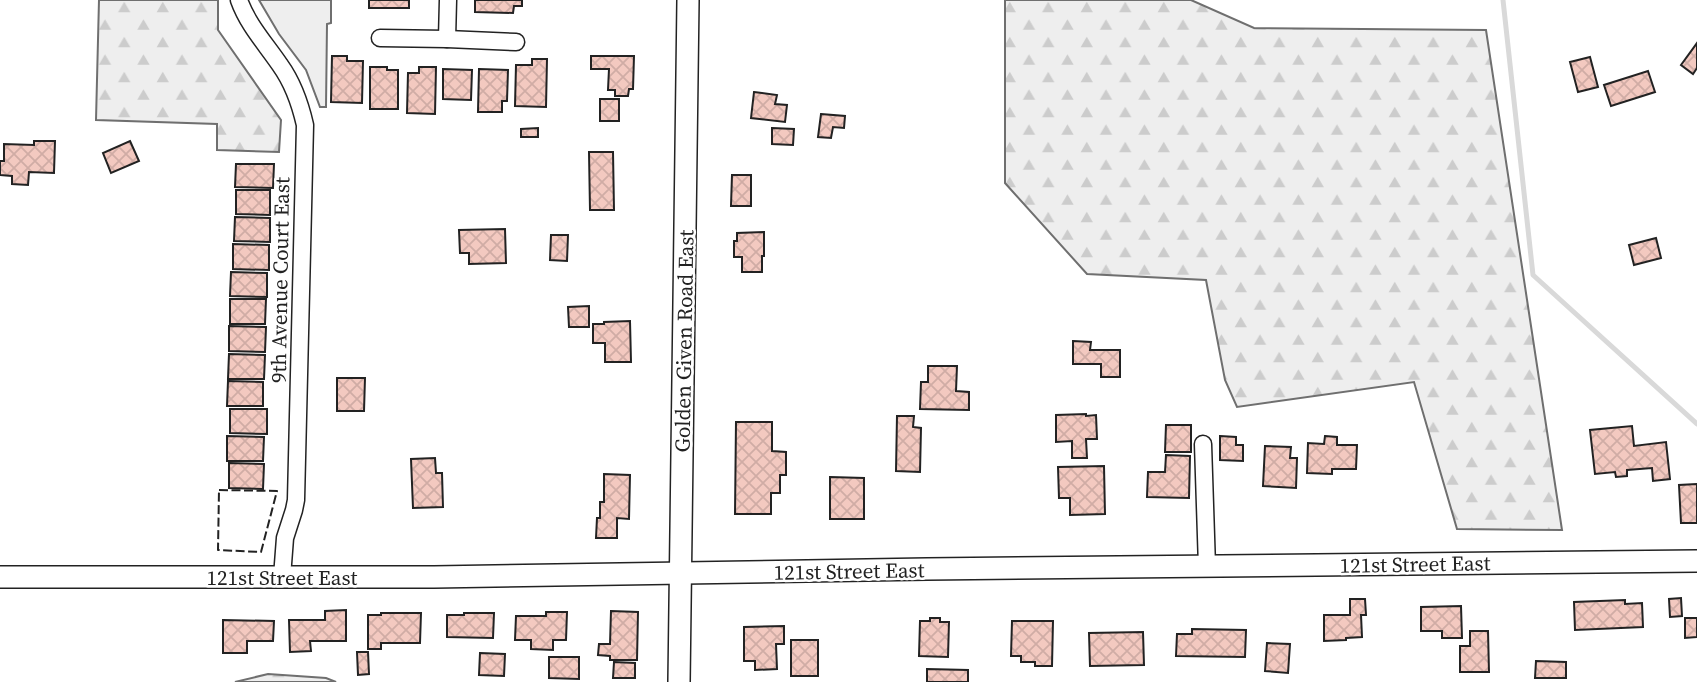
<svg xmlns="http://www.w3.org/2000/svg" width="1697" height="682" font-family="'Source Serif 4',serif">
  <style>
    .forest { fill: url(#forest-firs); stroke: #6f6f6f; stroke-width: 2 }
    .park { fill: #eee; stroke: #6f6f6f; stroke-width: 2 }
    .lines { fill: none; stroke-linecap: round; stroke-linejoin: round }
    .stream { stroke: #d9d9d9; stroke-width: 5 }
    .building { fill: url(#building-cross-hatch); stroke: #222; stroke-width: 2 }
    .street-casing { stroke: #222; stroke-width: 19 }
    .secondary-casing { stroke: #222; stroke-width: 24 }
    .street { stroke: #fff; stroke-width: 16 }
    .secondary { stroke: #fff; stroke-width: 21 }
    .fence { stroke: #222; stroke-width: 2; stroke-dasharray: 9 3.5; stroke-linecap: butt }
    .labels { text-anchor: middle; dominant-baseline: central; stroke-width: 5; stroke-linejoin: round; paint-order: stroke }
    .street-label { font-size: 21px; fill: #222; stroke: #fff }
  </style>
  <defs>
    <pattern id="forest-firs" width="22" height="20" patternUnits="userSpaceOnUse" patternTransform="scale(1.75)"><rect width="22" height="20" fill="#eee"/><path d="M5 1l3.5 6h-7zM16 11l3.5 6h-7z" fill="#ccc"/></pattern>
    <pattern id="building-cross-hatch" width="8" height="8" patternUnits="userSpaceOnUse" patternTransform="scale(1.75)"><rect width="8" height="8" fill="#f3c9c0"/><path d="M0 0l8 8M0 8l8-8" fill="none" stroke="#d0aca5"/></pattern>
  </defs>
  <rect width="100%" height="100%" fill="#fff"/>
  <!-- forest -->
  <g class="forest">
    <path d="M99 0H218V30L281 120 279 152 217 150V124L96 120Z"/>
    <path d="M1005 0H1191L1254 28 1486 30 1562 530 1457 529 1414 382 1237 407 1225 380 1206 280 1087 274 1005 183Z"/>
    <path d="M268 674 326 678 336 682H235Z"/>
  </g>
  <!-- park -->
  <path class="park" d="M259 0H331V23L327 24 326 107H320L306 70 279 34Z"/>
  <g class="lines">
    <!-- stream -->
    <path class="stream" d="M1503 0 1533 275 1697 424"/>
  </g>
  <!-- building -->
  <g class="building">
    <rect x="369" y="0" width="40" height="8"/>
    <path d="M475 0H522V6H514L513 13 475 12Z"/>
    <path d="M1697 43V68L1693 74 1681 65Z"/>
    <path d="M332 56H347V61H363L362 103 331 102Z"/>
    <path d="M591 56H634L633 89H629L628 96H615V90H608L609 69H591Z"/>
    <path d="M1590 57 1598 87 1578 92 1570 62Z"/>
    <path d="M532 59H547L546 107 515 106 516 65H532Z"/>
    <path d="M370 67H387V70H398V109H370Z"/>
    <path d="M419 67H436L435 114 407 113 408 73H419Z"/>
    <path d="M443 69 472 70 471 100 443 99Z"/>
    <path d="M479 69 508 70 507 101H502V112H478Z"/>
    <path d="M1648 71 1655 92 1611 106 1604 85Z"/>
    <path d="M754 92 777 95 775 104 787 105 785 122 751 118Z"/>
    <rect x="600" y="99" width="19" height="22"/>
    <path d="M821 114 845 116 844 128 833 127 831 138 818 137Z"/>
    <path d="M538 128V137H521V129Z"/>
    <path d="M772 128 794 129 793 145 772 144Z"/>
    <path d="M34 141H55L54 173 29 172 28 185 12 184V176L0 175V161H4V144L34 145Z"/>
    <path d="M130 141 139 161 111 173 103 153Z"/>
    <path d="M589 152H613L614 210H590Z"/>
    <path d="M236 164H274L273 188 235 187Z"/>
    <path d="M732 175H751V206H731Z"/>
    <path d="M236 190H270V215L236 214Z"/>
    <path d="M235 217 270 218V242L234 241Z"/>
    <path d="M505 229 506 263 469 264V253H460L459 230Z"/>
    <path d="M764 232V256H762V272H742V257H734V241H737V233Z"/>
    <path d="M551 235H568L567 261 550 260Z"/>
    <path d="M1656 238 1661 258 1634 265 1629 245Z"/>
    <path d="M233 244 269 245V270L233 269Z"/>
    <path d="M231 272 267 273V297L230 296Z"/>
    <path d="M230 299H266L265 324H230Z"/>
    <path d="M589 306V327H569L568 307Z"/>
    <path d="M630 321 631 362H605V343H593V324H604V322Z"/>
    <path d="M229 326 266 327 265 352 229 351Z"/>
    <path d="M1073 341 1091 342 1090 350H1120V377H1101V364H1073Z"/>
    <path d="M229 354 265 355 264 379H228Z"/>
    <path d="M928 366H957L956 391 969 392V410L920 409 921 382H928Z"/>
    <path d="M337 378H365L364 411H337Z"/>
    <path d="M228 381 263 382V406H227Z"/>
    <path d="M230 409H267V434L230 433Z"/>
    <path d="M1086 414V416L1096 415 1097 439H1086L1087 458H1072V441L1056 442V415Z"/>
    <path d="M897 416H914L913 427 921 428 920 472 896 471Z"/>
    <path d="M736 422H772V451L786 452V475H780V493H771V514H735Z"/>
    <path d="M1166 425H1191V452H1165Z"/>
    <path d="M1632 426 1634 446 1666 442 1670 479 1653 481 1652 468 1627 470V476L1616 477 1615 472 1595 474 1590 430Z"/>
    <path d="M227 436 264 437 263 461H227Z"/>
    <path d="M1220 436 1236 437V445H1243V461L1220 460Z"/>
    <path d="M1325 436 1337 437V445H1357L1356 469H1332V474L1307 473 1308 443 1324 444Z"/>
    <path d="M1265 446 1291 447 1290 458H1297L1296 488 1263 486Z"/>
    <path d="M1166 455 1190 456 1189 498 1147 497 1148 472H1165Z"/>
    <path d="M435 458 436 473H442L443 507 413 508 411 459Z"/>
    <path d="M229 463 264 464 263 489 229 488Z"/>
    <path d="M1104 466 1105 514 1070 515V498H1059L1058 467Z"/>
    <path d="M604 474 630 475 629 519 617 518V538H596L597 518H600V502H604Z"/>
    <path d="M830 477 864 478V519H830Z"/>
    <path d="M1697 484V523H1681L1679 485Z"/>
    <path d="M1681 598 1682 616 1670 617 1669 599Z"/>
    <path d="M1350 599H1365L1366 615H1361L1362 637 1346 638V640L1324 641V615H1350Z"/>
    <path d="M1625 600V604L1642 603 1643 627 1575 630 1574 602Z"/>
    <path d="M1461 606 1462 638H1442V631H1421V607Z"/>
    <path d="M346 610V641H310L311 651 290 652 289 620H325V611Z"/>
    <path d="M611 611 638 612 637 660H610V656L598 655 599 644H610Z"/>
    <path d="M546 612H567L566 640H553V650L531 649V640H515L516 616H546Z"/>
    <path d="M381 613H421L420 643H381V649H368V615H381Z"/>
    <path d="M464 613H494L493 638 447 637V615H464Z"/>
    <path d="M930 618H940V622H949L948 657 919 656 920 621H930Z"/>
    <path d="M1685 618H1697V637L1685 638Z"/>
    <path d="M223 620 274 621 273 641H247V653H223Z"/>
    <path d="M1012 621H1053L1052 666H1035V662H1021V656H1011Z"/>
    <path d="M784 626V644H776L777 669 755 670V661H744V627Z"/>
    <path d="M1192 629 1246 630 1245 657 1176 656 1177 634H1192Z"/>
    <path d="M1470 631H1488L1489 672H1460V646H1470Z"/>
    <path d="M1143 632 1144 665 1090 666 1089 633Z"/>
    <rect x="791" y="640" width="27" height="36"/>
    <path d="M1267 643 1290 644 1288 673 1265 671Z"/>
    <path d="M357 652H368L369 674 358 675Z"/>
    <path d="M480 653 505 654 504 676 479 675Z"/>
    <path d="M549 657H579V679L549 678Z"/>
    <path d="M1536 661 1566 662V678H1535Z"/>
    <path d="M614 662 635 663V678H613Z"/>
    <path d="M927 669 968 670V682H927Z"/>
  </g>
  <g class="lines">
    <!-- street casing -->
    <g class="street-casing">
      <g id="street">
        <path d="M239 0C248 25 265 43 280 65 293 83 300 103 305 125L296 500 294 510 285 538 282 577"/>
        <path d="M380 38 447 39 516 42"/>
        <path d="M447 39 448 0"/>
        <path d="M1203 444 1207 567"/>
      </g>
    </g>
    <!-- secondary casing -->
    <g class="secondary-casing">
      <g id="secondary">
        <path d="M0 577H434L927 569 1697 561"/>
        <path d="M679 682 688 0"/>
      </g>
    </g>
    <!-- street -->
    <use href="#street" class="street"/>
    <!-- secondary -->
    <use href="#secondary" class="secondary"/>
    <!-- fence -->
    <path class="fence" d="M219 490 277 491 261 552 218 550Z"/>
  </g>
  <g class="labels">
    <!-- street labels -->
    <g class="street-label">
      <text transform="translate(280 280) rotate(-89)">9th Avenue Court East</text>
      <text transform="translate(684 341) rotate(-89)">Golden Given Road East</text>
      <text transform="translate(1415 564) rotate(-1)">121st Street East</text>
      <text transform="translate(849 571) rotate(-1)">121st Street East</text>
      <text x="282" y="577">121st Street East</text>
    </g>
  </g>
</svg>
